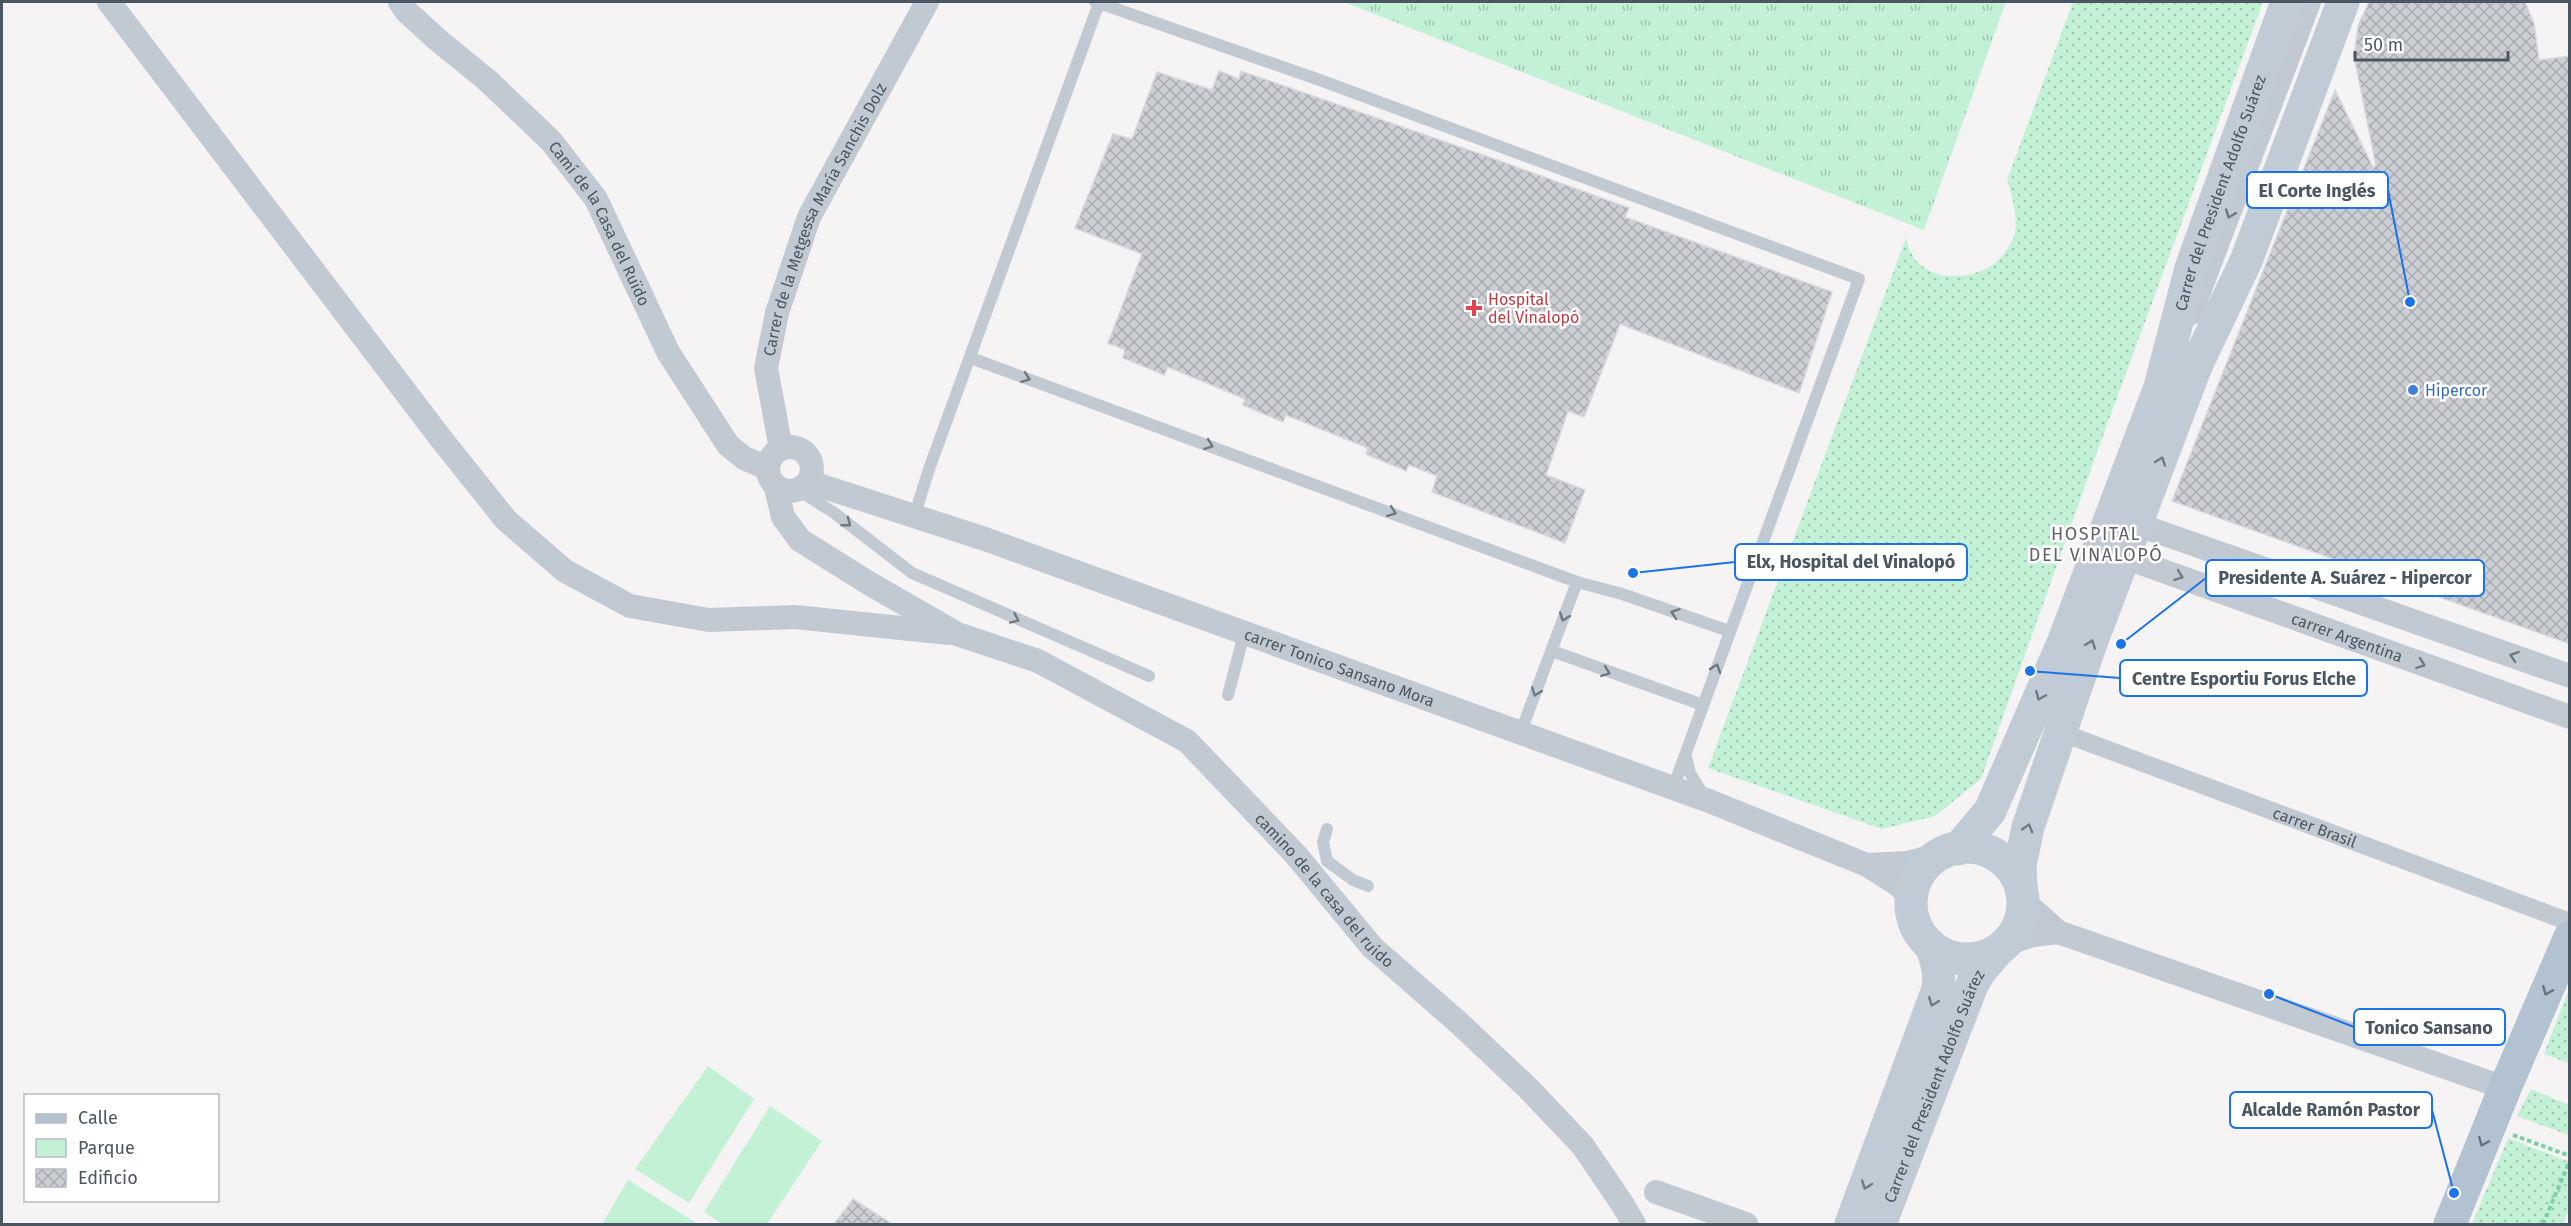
<svg xmlns="http://www.w3.org/2000/svg" width="2571" height="1226" font-family="'Fira Sans',sans-serif">
  <style>
    .grass { fill: url(#grass-tufts) }
    .park { fill: #c3f1d5 }
    .garden { fill: url(#garden-dots) }
    .building { fill: url(#building-cross-hatch); stroke: #d7d9de; stroke-width: 1.5 }
    .lines { fill: none; stroke-linecap: round; stroke-linejoin: round }
    .path { stroke: #7ad0a6; stroke-width: 4; stroke-dasharray: 4.5 3; stroke-linecap: butt }
    .service { stroke: #c1cad2; stroke-width: 12 }
    .pedestrian { stroke: #c1cad2; stroke-width: 18 }
    .minor { stroke: #c1cad2; stroke-width: 24 }
    .secondary { stroke: #c1cbd6; stroke-width: 33 }
    .primary { stroke: #b3c2d1; stroke-width: 33 }
    .oneway { stroke: #6e7983 }
    .oneway2 { stroke: #6e7984 }
    .oneway3 { stroke: #64717d }
    .health-dot { fill: #e0444e; stroke: #fff; stroke-width: 2 }
    .shop-dot { fill: #3f7fe0; stroke: #fff; stroke-width: 2 }
    .labels { text-anchor: middle; dominant-baseline: central; stroke-width: 5; stroke-linejoin: round; paint-order: stroke }
    .street-label { font-size: 16px; fill: #4a5661; stroke: #fff }
    .health-label { font-size: 16px; fill: #be3a42; stroke: #fff; text-anchor: start }
    .shop-label { font-size: 16px; fill: #366cbe; stroke: #fff; text-anchor: start }
    .neighbourhood-label { font-size: 18px; letter-spacing: 1.5px; fill: #5f6368; stroke: #fff }
    .leader { fill: none; stroke: #1a73e8; stroke-width: 2 }
    .callout-dot { fill: #1a73e8; stroke: #fff; stroke-width: 2 }
    .callout { fill: #fff; stroke: #1a73e8; stroke-width: 2 }
    .callout-label { font-size: 18px; text-anchor: middle; font-weight: bold; fill: #4a5661 }
  </style>
  <defs>
    <pattern id="grass-tufts" width="24" height="20" patternUnits="userSpaceOnUse" patternTransform="scale(1.5)"><rect width="24" height="20" fill="#c3f1d5"/><path d="M3 7l-1-3M5 7V3M7 7l1-3M15 17l-1-3M17 17v-4M19 17l1-3" fill="none" stroke="#a0c6b0"/></pattern>
    <pattern id="garden-dots" width="8" height="8" patternUnits="userSpaceOnUse" patternTransform="scale(1.5)"><rect width="8" height="8" fill="#c3f1d5"/><path d="M2 2h.1M6 6h.1" fill="none" stroke="#a0c6b0" stroke-width="1.8" stroke-linecap="round"/></pattern>
    <pattern id="building-cross-hatch" width="8" height="8" patternUnits="userSpaceOnUse" patternTransform="scale(1.5)"><rect width="8" height="8" fill="#cdcfd5"/><path d="M0 0l8 8M0 8l8-8" fill="none" stroke="#a8abb0"/></pattern>
  </defs>
  <rect width="100%" height="100%" fill="#f5f3f3"/>
  <!-- grass -->
  <path class="grass" d="M1344 2H2006L1924 230Z"/>
  <!-- park -->
  <g class="park">
    <path d="M708 1066 754 1099 689 1203 635 1169Z"/>
    <path d="M770 1106 822 1141 767 1224H722L704 1212Z"/>
    <path d="M628 1180 698 1224H602Z"/>
  </g>
  <!-- garden -->
  <g class="garden">
    <path d="M2073 2H2263L2097 452 1981 779 1935 816 1882 829 1708 768 1906 238C1908 244 1910 251 1913 256 1929 283 1974 281 1996 262 2002 257 2010 246 2013 239 2020 224 2012 195 2007 180Z"/>
    <path d="M2569 989V1063L2544 1054Z"/>
    <path d="M2531 1089 2569 1105V1135L2517 1116Z"/>
    <path d="M2508 1138 2569 1162V1208L2563 1224H2472Z"/>
  </g>
  <!-- building -->
  <g class="building">
    <path d="M2369 2H2525L2534 23 2539 60 2570 56V644L2172 501 2335 90 2373 167 2376 166 2354 56 2358 26Z"/>
    <path d="M1219 71 1239 79 1241 71 1486 156 1629 208 1625 217 1832 292 1799 393 1620 324 1584 417 1568 411 1546 475 1585 490 1565 543 1432 492 1437 476 1409 465 1406 471 1366 454 1368 448 1286 415 1283 422 1243 405 1245 399 1168 367 1164 375 1123 358 1125 350 1108 343 1142 254 1075 228 1113 134 1132 139 1157 72 1212 90Z"/>
    <path d="M853 1199 892 1224H834Z"/>
  </g>
  <g class="lines">
    <!-- path -->
    <g class="path">
      <path d="M2513 1135 2570 1156"/>
      <path d="M2543 1224 2570 1160"/>
    </g>
    <!-- service -->
    <g class="service">
      <path d="M1099 3 1317 79 1859 279 1673 788"/>
      <path d="M971 358 1577 582 1622 594 1729 631"/>
      <path d="M798 490 833 512 912 573 1149 676"/>
      <path d="M915 514 929 469 1099 3 1095 2"/>
      <path d="M1552 651 1703 705"/>
      <path d="M1228 695 1244 634"/>
      <path d="M1520 734 1577 582"/>
      <path d="M1686 757 1690 773 1704 796"/>
      <path d="M1327 829 1323 842 1327 861 1353 880 1368 886"/>
    </g>
    <!-- pedestrian -->
    <path class="pedestrian" id="s1" d="M2060 732 2570 922"/>
    <!-- minor -->
    <g class="minor">
      <path d="M109 2 442 440 506 520 565 571 630 606 709 620 795 617 949 633"/>
      <path id="s2" d="M400 2 407 12 439 41 487 80 551 141 596 199 668 352 728 445 744 458 767 468"/>
      <path d="M2191 313 2309 2"/>
      <circle cx="790" cy="469" r="22"/>
      <path id="s3" d="M781 449 766 368 777 313 809 217 927 2"/>
      <path id="s4" d="M809 482 985 539 1709 801 1867 865 1900 886 1912 901"/>
      <path id="s5" d="M776 488 783 517 800 540 867 582 957 634 1038 661 1187 741 1296 855 1372 947 1459 1023 1528 1088 1583 1146 1623 1205 1634 1224"/>
      <path d="M2136 524 2570 676"/>
      <path id="s6" d="M2124 557 2570 717"/>
      <path d="M1867 865 1907 863 1942 854"/>
      <path d="M2022 895 2030 907 2058 932 2505 1088"/>
      <path d="M2006 944 2033 935 2058 932"/>
      <path d="M1656 1192 1746 1224"/>
    </g>
    <!-- secondary -->
    <g class="secondary">
      <circle cx="1967" cy="903" r="56"/>
      <path id="s7" d="M1958 849 1990 811 2063 643 2160 387 2191 268 2287 2"/>
      <path d="M2021 886 2020 865 2028 827 2090 646 2196 366 2246 261 2343 2"/>
      <path d="M1851 1224 1938 989C1940 973 1937 961 1931 946"/>
      <path id="s8" d="M1880 1224 1972 985 1980 971 1997 951"/>
    </g>
    <!-- primary -->
    <path class="primary" d="M2450 1224 2505 1088 2570 937"/>
  </g>
  <!-- one-way arrows -->
  <defs><path id="oneway-chevron" d="M-2-3.5L2.5 0L-2 3.5" fill="none" stroke-width="1.6" stroke-linecap="round" stroke-linejoin="round" transform="scale(1.5)"/></defs>
  <g class="oneway">
    <use href="#oneway-chevron" transform="translate(2230 214) rotate(110)"/>
    <use href="#oneway-chevron" transform="translate(1026 378) rotate(20)"/>
    <use href="#oneway-chevron" transform="translate(1209 445) rotate(20)"/>
    <use href="#oneway-chevron" transform="translate(1392 512) rotate(20)"/>
    <use href="#oneway-chevron" transform="translate(847 523) rotate(38)"/>
    <use href="#oneway-chevron" transform="translate(2179 576) rotate(20)"/>
    <use href="#oneway-chevron" transform="translate(1675 613) rotate(-161)"/>
    <use href="#oneway-chevron" transform="translate(1564 617) rotate(110)"/>
    <use href="#oneway-chevron" transform="translate(1015 619) rotate(24)"/>
    <use href="#oneway-chevron" transform="translate(2514 656) rotate(-161)"/>
    <use href="#oneway-chevron" transform="translate(2421 664) rotate(20)"/>
    <use href="#oneway-chevron" transform="translate(1716 668) rotate(-71)"/>
    <use href="#oneway-chevron" transform="translate(1606 672) rotate(20)"/>
    <use href="#oneway-chevron" transform="translate(1536 692) rotate(111)"/>
  </g>
  <g class="oneway2">
    <use href="#oneway-chevron" transform="translate(2161 461) rotate(-70)"/>
    <use href="#oneway-chevron" transform="translate(2091 644) rotate(-70)"/>
    <use href="#oneway-chevron" transform="translate(2040 696) rotate(113)"/>
    <use href="#oneway-chevron" transform="translate(2028 828) rotate(-74)"/>
    <use href="#oneway-chevron" transform="translate(1933 1002) rotate(111)"/>
    <use href="#oneway-chevron" transform="translate(1866 1185) rotate(110)"/>
  </g>
  <g class="oneway3">
    <use href="#oneway-chevron" transform="translate(2547 991) rotate(112)"/>
    <use href="#oneway-chevron" transform="translate(2483 1142) rotate(112)"/>
  </g>
  <!-- markers -->
  <path class="health-dot" d="M1471 299h6v6h6v6h-6v6h-6v-6h-6v-6h6z"/>
  <circle class="shop-dot" cx="2413" cy="390" r="6"/>
  <g class="labels">
    <!-- street labels -->
    <g class="street-label">
      <text stroke="none"><textPath href="#s7" startOffset="710">Carrer del President Adolfo Suárez</textPath></text>
      <text stroke="none"><textPath href="#s3" startOffset="243">Carrer de la Metgessa María Sanchis Dolz</textPath></text>
      <text stroke="none"><textPath href="#s2" startOffset="302">Camí de la Casa del Ruïdo</textPath></text>
      <text stroke="none"><textPath href="#s6" startOffset="237">carrer Argentina</textPath></text>
      <text stroke="none"><textPath href="#s4" startOffset="562">carrer Tonico Sansano Mora</textPath></text>
      <text stroke="none"><textPath href="#s1" startOffset="272">carrer Brasil</textPath></text>
      <text stroke="none"><textPath href="#s5" startOffset="699">camino de la casa del ruido</textPath></text>
      <text stroke="none"><textPath href="#s8" startOffset="148">Carrer del President Adolfo Suárez</textPath></text>
    </g>
    <!-- health labels -->
    <g class="health-label">
      <text x="1488" y="299">Hospital<tspan x="1488" dy="18">del Vinalopó</tspan></text>
    </g>
    <!-- shop labels -->
    <g class="shop-label">
      <text x="2425" y="390">Hipercor</text>
    </g>
    <!-- neighbourhood labels -->
    <g class="neighbourhood-label">
      <text x="2096" y="534">HOSPITAL<tspan x="2096" dy="21">DEL VINALOPÓ</tspan></text>
    </g>
  </g>
  <!-- callouts -->
  <path class="leader" d="M2410 302L2388 190M1633 573L1735 562M2121 644L2206 578M2030 671L2120 678M2269 994L2354 1027M2454 1193L2432 1110"/>
  <g class="callout-dot">
    <circle cx="2410" cy="302" r="6"/>
    <circle cx="1633" cy="573" r="6"/>
    <circle cx="2121" cy="644" r="6"/>
    <circle cx="2030" cy="671" r="6"/>
    <circle cx="2269" cy="994" r="6"/>
    <circle cx="2454" cy="1193" r="6"/>
  </g>
  <g class="callout">
    <rect x="2247" y="172" width="141" height="36" rx="6"/>
    <rect x="1735" y="544" width="232" height="36" rx="6"/>
    <rect x="2206" y="560" width="278" height="36" rx="6"/>
    <rect x="2120" y="660" width="247" height="36" rx="6"/>
    <rect x="2354" y="1009" width="151" height="36" rx="6"/>
    <rect x="2230" y="1092" width="202" height="36" rx="6"/>
  </g>
  <g class="callout-label">
    <text x="2317" y="197">El Corte Inglés</text>
    <text x="1851" y="568">Elx, Hospital del Vinalopó</text>
    <text x="2345" y="584">Presidente A. Suárez - Hipercor</text>
    <text x="2244" y="685">Centre Esportiu Forus Elche</text>
    <text x="2429" y="1034">Tonico Sansano</text>
    <text x="2331" y="1116">Alcalde Ramón Pastor</text>
  </g>
  <!-- border -->
  <rect width="2571" height="1226" fill="none" stroke="#4a5661" stroke-width="6"/>
  <!-- legend -->
  <rect x="24" y="1094" width="195" height="108" fill="#ffffff" stroke="#b7bbc0" stroke-width="1.5"/>
  <rect x="36" y="1114" width="30" height="9" fill="#b3c2d1" stroke="#b7bbc0" stroke-width="1.5"/>
  <text x="78" y="1124" font-size="18" fill="#4a5661">Calle</text>
  <rect x="36" y="1139" width="30" height="18" fill="#c3f1d5" stroke="#b7bbc0" stroke-width="1.5"/>
  <text x="78" y="1154" font-size="18" fill="#4a5661">Parque</text>
  <rect x="36" y="1169" width="30" height="18" fill="url(#building-cross-hatch)" stroke="#b7bbc0" stroke-width="1.5"/>
  <text x="78" y="1184" font-size="18" fill="#4a5661">Edificio</text>
  <!-- scale -->
  <path d="M2355 51v9h153v-9" fill="none" stroke="#4a5661" stroke-width="3"/>
  <text x="2364" y="51" font-size="18" fill="#4a5661" stroke="#ffffff" stroke-width="4.5" paint-order="stroke">50 m</text>
</svg>
